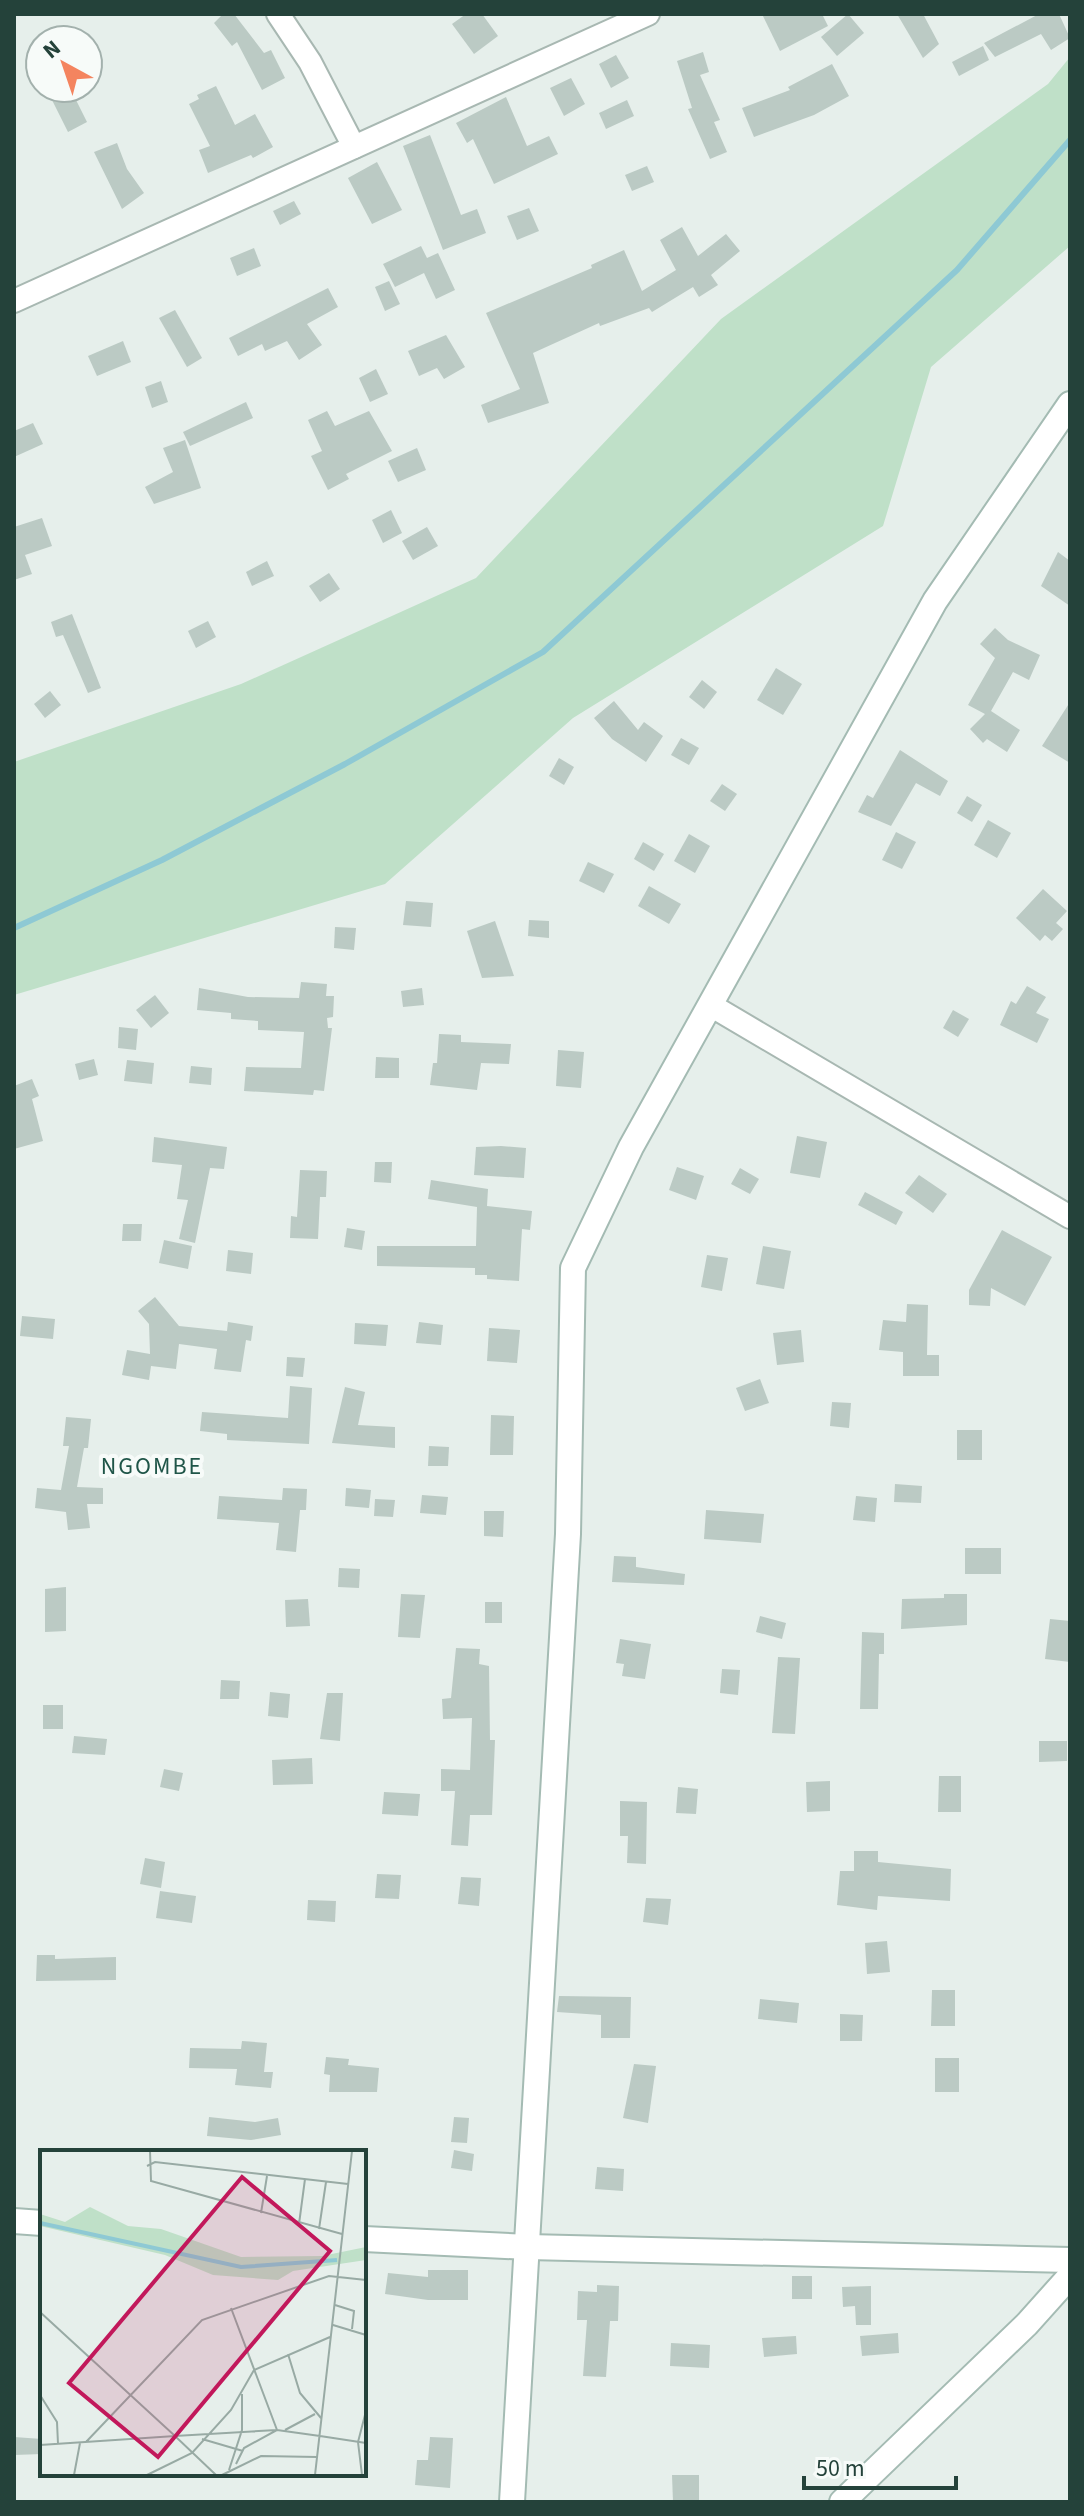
<svg xmlns="http://www.w3.org/2000/svg" width="1084" height="2516" font-family="'Source Sans 3',sans-serif">
  <style>
    .green { fill: #bfe0c8 }
    .lines { fill: none; stroke-linecap: round; stroke-linejoin: round }
    .stream { stroke: #8ec9d4; stroke-width: 6 }
    .building { fill: #bbcac4 }
    .street-casing { stroke: #a8b8b2; stroke-width: 26 }
    .secondary-casing { stroke: #a4bbb3; stroke-width: 28 }
    .street { stroke: #fff; stroke-width: 22 }
    .secondary { stroke: #fff; stroke-width: 24 }
    .labels { text-anchor: middle; dominant-baseline: central; stroke-width: 8; stroke-linejoin: round; paint-order: stroke }
    .neighbourhood-label { font-size: 24px; letter-spacing: 2px; fill: #1f5548; stroke: #f7fbf9 }
    .inset-river { fill: none; stroke: #8ec9d4; stroke-width: 4 }
    .inset-road { fill: none; stroke: #98aaa4; stroke-width: 2 }
    .view { fill: #c2185b; fill-opacity: 0.15; stroke: #c2185b; stroke-width: 4 }
    .inset-edge { fill: none; stroke: #24423a; stroke-width: 4 }
  </style>
  <rect width="100%" height="100%" fill="#e6efeb"/>
  <!-- green -->
  <path class="green" d="M1070 57V246L931 367 883 526 573 718 385 884 14 995V762L241 684 476 578 721 319 1048 84Z"/>
  <g class="lines">
    <!-- stream -->
    <path class="stream" d="M14 928 162 860 345 764 543 652 957 270 1070 140"/>
  </g>
  <!-- building -->
  <g class="building">
    <path d="M223 14H234L264 53 271 50 285 78 262 90 237 42 232 46 214 23Z"/>
    <path d="M466 14H482L498 36 474 54 452 24Z"/>
    <path d="M762 14H822L828 26 780 51Z"/>
    <path d="M848 14 864 33 837 56 821 37Z"/>
    <path d="M897 14H923L939 44 923 58Z"/>
    <path d="M1039 14H1059L1070 38 1051 50 1041 34 995 57 984 43Z"/>
    <path d="M983 46 989 60 959 76 952 62Z"/>
    <path d="M703 52 709 72 700 75 720 120 714 122 727 152 710 159 688 109 692 108 677 61Z"/>
    <path d="M616 55 629 78 611 88 599 64Z"/>
    <path d="M832 64 849 96 814 115 754 137 742 108 790 90 788 87Z"/>
    <path d="M571 78 585 104 564 116 550 88Z"/>
    <path d="M216 86 235 125 255 114 273 147 253 158 251 155 208 173 199 150 210 146 189 104 199 99 197 95Z"/>
    <path d="M46 88H70L87 122 68 132Z"/>
    <path d="M506 97 527 146 549 136 558 154 494 184 473 139 467 143 456 123Z"/>
    <path d="M627 100 634 116 606 129 599 113Z"/>
    <path d="M430 135 461 215 477 209 486 233 443 250 403 146Z"/>
    <path d="M117 143 127 169 144 193 122 209 94 152Z"/>
    <path d="M377 162 402 210 372 224 348 178Z"/>
    <path d="M647 166 654 182 632 191 625 175Z"/>
    <path d="M294 201 301 214 280 225 273 211Z"/>
    <path d="M529 208 539 231 517 240 507 216Z"/>
    <path d="M682 227 698 256 726 234 740 251 711 275 718 285 699 297 693 287 652 312 649 308 600 326 599 323 533 353 549 403 488 423 481 405 520 389 486 313 592 268 591 265 624 250 642 291 676 270 660 240Z"/>
    <path d="M421 246 427 258 438 253 455 290 436 299 424 273 395 287 383 264Z"/>
    <path d="M254 248 261 266 237 276 230 258Z"/>
    <path d="M389 281 400 304 385 311 375 287Z"/>
    <path d="M328 288 338 307 307 324 322 345 299 360 287 341 265 351 262 344 238 356 229 338Z"/>
    <path d="M175 310 202 358 187 367 159 318Z"/>
    <path d="M446 335 465 367 444 379 437 368 419 376 408 351Z"/>
    <path d="M123 341 131 362 97 376 88 356Z"/>
    <path d="M376 369 388 394 370 402 359 378Z"/>
    <path d="M161 381 168 402 152 408 145 387Z"/>
    <path d="M246 402 253 418 190 446 183 432Z"/>
    <path d="M327 411 335 426 369 411 392 451 346 474 349 479 328 490 311 456 322 451 308 420Z"/>
    <path d="M33 423 43 444 14 457V431Z"/>
    <path d="M185 440 201 488 154 504 145 487 173 472 163 448Z"/>
    <path d="M417 448 426 470 398 482 388 461Z"/>
    <path d="M391 510 402 533 383 543 372 520Z"/>
    <path d="M42 518 52 546 25 555 32 574 14 580V527Z"/>
    <path d="M427 527 438 546 413 560 402 541Z"/>
    <path d="M1058 552 1070 561V606L1041 586Z"/>
    <path d="M267 561 274 576 252 586 246 572Z"/>
    <path d="M329 573 340 589 320 602 309 586Z"/>
    <path d="M72 614 101 688 88 693 63 635 56 637 51 622Z"/>
    <path d="M208 621 216 637 196 648 188 631Z"/>
    <path d="M995 628 1008 640 1040 655 1029 680 1013 672 991 711 1020 730 1007 752 987 739 983 743 970 729 985 714 968 705 995 658 980 644Z"/>
    <path d="M776 668 802 684 783 715 757 700Z"/>
    <path d="M702 680 717 692 704 709 689 697Z"/>
    <path d="M50 691 61 705 45 718 34 704Z"/>
    <path d="M614 701 638 730 644 722 663 736 646 762 612 739 594 718Z"/>
    <path d="M1070 702V763L1042 746Z"/>
    <path d="M681 738 699 748 689 765 671 755Z"/>
    <path d="M900 750 948 781 940 796 916 783 891 826 858 812 867 795 873 798Z"/>
    <path d="M559 758 574 767 564 785 549 776Z"/>
    <path d="M722 784 737 794 725 811 710 801Z"/>
    <path d="M967 796 982 805 972 822 957 813Z"/>
    <path d="M988 820 1011 833 997 858 974 845Z"/>
    <path d="M896 832 916 842 902 869 882 860Z"/>
    <path d="M689 834 710 846 695 873 674 861Z"/>
    <path d="M643 842 664 854 654 871 634 859Z"/>
    <path d="M588 862 614 874 604 893 579 881Z"/>
    <path d="M649 886 681 904 669 924 638 906Z"/>
    <path d="M1043 889 1067 911 1056 923 1063 929 1052 941 1045 935 1040 941 1016 918Z"/>
    <path d="M406 901 433 903 431 927 403 925Z"/>
    <path d="M529 920 549 921V938L528 936Z"/>
    <path d="M495 921 514 976 482 978 467 931Z"/>
    <path d="M335 927 356 928 354 950 334 948Z"/>
    <path d="M301 982 327 984 326 996H334L333 1017 327 1018 328 1028H332L324 1091 314 1090 313 1095 244 1091 246 1067 301 1068 304 1032 258 1030V1021L231 1019V1013L197 1010 199 988 248 997 299 998Z"/>
    <path d="M1027 986 1046 997 1036 1013 1049 1019 1037 1043 1000 1025 1011 1001 1016 1004Z"/>
    <path d="M422 988 424 1005 403 1007 401 991Z"/>
    <path d="M155 995 169 1013 151 1028 136 1010Z"/>
    <path d="M953 1010 969 1019 958 1037 943 1028Z"/>
    <path d="M119 1027 138 1029 136 1050 118 1048Z"/>
    <path d="M439 1034 461 1035V1042L511 1044 509 1064 481 1063 477 1090 430 1085 433 1063H437Z"/>
    <path d="M558 1050 584 1052 581 1088 556 1086Z"/>
    <path d="M376 1057 399 1058V1078H375Z"/>
    <path d="M94 1059 98 1075 79 1080 75 1064Z"/>
    <path d="M127 1060 154 1063 152 1084 124 1081Z"/>
    <path d="M191 1066 212 1068 211 1085 189 1083Z"/>
    <path d="M32 1079 39 1096 32 1099 43 1141 14 1149V1086Z"/>
    <path d="M797 1136 827 1142 820 1178 790 1173Z"/>
    <path d="M154 1137 227 1147 224 1169 210 1168 195 1243 179 1239 188 1200 177 1199 182 1165 152 1162Z"/>
    <path d="M501 1146 526 1148 524 1178 474 1175 476 1147Z"/>
    <path d="M375 1162H392L391 1183 374 1182Z"/>
    <path d="M677 1167 704 1176 696 1200 669 1190Z"/>
    <path d="M740 1168 759 1179 750 1194 731 1184Z"/>
    <path d="M300 1170 327 1171 326 1197H320L318 1239 290 1238 291 1216 297 1217Z"/>
    <path d="M919 1175 947 1194 933 1213 905 1193Z"/>
    <path d="M431 1180 488 1189 487 1206 532 1211 530 1230 522 1229 519 1281 487 1279V1275H475V1268L377 1266V1246H476L477 1207 428 1199Z"/>
    <path d="M865 1192 903 1212 896 1225 858 1205Z"/>
    <path d="M123 1224H142L141 1241H122Z"/>
    <path d="M347 1228 365 1231 362 1250 344 1247Z"/>
    <path d="M1002 1230 1052 1257 1025 1306 991 1288 990 1306 969 1305V1290Z"/>
    <path d="M164 1240 192 1246 188 1269 159 1263Z"/>
    <path d="M763 1246 791 1251 784 1289 756 1284Z"/>
    <path d="M228 1250 253 1253 251 1274 226 1271Z"/>
    <path d="M707 1255 728 1258 722 1291 701 1287Z"/>
    <path d="M155 1297 179 1326 227 1331 228 1322 253 1326 251 1341 246 1340 241 1372 214 1369 217 1349 179 1344 176 1369 151 1366 149 1380 122 1375 127 1350 150 1354 149 1324 138 1311Z"/>
    <path d="M907 1304 928 1305 927 1355H939V1376H903V1352L879 1350 883 1320 906 1322Z"/>
    <path d="M22 1316 55 1319 53 1339 20 1336Z"/>
    <path d="M419 1322 443 1325 441 1345 416 1343Z"/>
    <path d="M355 1323 388 1325 386 1346 354 1344Z"/>
    <path d="M489 1328 520 1330 517 1363 487 1361Z"/>
    <path d="M801 1330 804 1362 777 1365 773 1333Z"/>
    <path d="M287 1357 305 1358 303 1377 286 1376Z"/>
    <path d="M760 1379 769 1403 745 1411 736 1388Z"/>
    <path d="M290 1386 312 1388 309 1444 227 1440V1434L200 1431 202 1412 288 1418Z"/>
    <path d="M345 1387 365 1392 358 1425 395 1427V1448L332 1443Z"/>
    <path d="M832 1402 851 1403 849 1428 830 1426Z"/>
    <path d="M491 1415 514 1416 513 1455H490Z"/>
    <path d="M66 1417 91 1419 88 1448H84L77 1487 103 1488V1504H87L90 1528 68 1530 66 1512 35 1508 37 1488 61 1490 69 1446H63Z"/>
    <rect x="957" y="1430" width="25" height="30"/>
    <path d="M429 1446 449 1447 448 1466H428Z"/>
    <path d="M895 1484 922 1486 921 1503 894 1502Z"/>
    <path d="M283 1488 307 1489 306 1510H300L296 1552 276 1550 279 1523 217 1519 219 1496 282 1500Z"/>
    <path d="M346 1488 371 1490 369 1508 345 1506Z"/>
    <path d="M422 1495 448 1497 446 1515 420 1513Z"/>
    <path d="M856 1496 877 1498 875 1522 853 1520Z"/>
    <path d="M375 1499 395 1500 393 1517 374 1516Z"/>
    <path d="M706 1510 764 1514 761 1543 704 1539Z"/>
    <path d="M484 1511H504L503 1537 484 1536Z"/>
    <rect x="965" y="1548" width="36" height="26"/>
    <path d="M614 1556 636 1557V1567L685 1574 684 1585 612 1582Z"/>
    <path d="M339 1568 360 1569 359 1588 338 1587Z"/>
    <path d="M66 1587V1631L45 1632V1589Z"/>
    <path d="M401 1594 425 1595 420 1638 398 1637Z"/>
    <path d="M944 1594H967V1625L901 1629 902 1599 944 1598Z"/>
    <path d="M308 1599 310 1626 286 1627 285 1600Z"/>
    <rect x="485" y="1602" width="17" height="21"/>
    <path d="M760 1616 786 1623 782 1639 756 1632Z"/>
    <path d="M1050 1619 1070 1621V1662L1045 1659Z"/>
    <path d="M862 1632 884 1633V1654H879L878 1709H860Z"/>
    <path d="M620 1639 651 1644 645 1679 622 1676 624 1664 616 1663Z"/>
    <path d="M456 1648 480 1649 479 1664 489 1666 490 1740H495L492 1815H470L468 1846 451 1845 455 1791H441V1769L470 1770 472 1718 443 1719 442 1699 451 1698Z"/>
    <path d="M778 1657 800 1658 795 1734 772 1733Z"/>
    <path d="M722 1669 740 1670 738 1695 720 1693Z"/>
    <path d="M221 1680 240 1681 239 1699H220Z"/>
    <path d="M270 1692 290 1694 288 1718 268 1716Z"/>
    <path d="M327 1693H343L340 1741 320 1739Z"/>
    <rect x="43" y="1705" width="20" height="24"/>
    <path d="M74 1736 107 1739 105 1755 72 1753Z"/>
    <path d="M1039 1741H1067V1761L1039 1762Z"/>
    <path d="M312 1758 313 1784 273 1785 272 1760Z"/>
    <path d="M164 1769 183 1773 179 1791 160 1787Z"/>
    <path d="M939 1776H961V1812H938Z"/>
    <path d="M830 1781V1811L807 1812 806 1782Z"/>
    <path d="M678 1787 698 1789 696 1814 676 1813Z"/>
    <path d="M384 1792 420 1794 418 1816 382 1814Z"/>
    <path d="M620 1801 647 1802 646 1864 627 1863 628 1836H620Z"/>
    <path d="M854 1851H878V1862L951 1869 950 1901 878 1896 877 1910 837 1905 840 1871H854Z"/>
    <path d="M145 1858 165 1862 161 1888 140 1884Z"/>
    <path d="M377 1874 401 1875 399 1899 375 1898Z"/>
    <path d="M461 1877 481 1878 479 1906 458 1904Z"/>
    <path d="M160 1891 196 1896 192 1923 156 1918Z"/>
    <path d="M646 1898 671 1899 668 1925 643 1922Z"/>
    <path d="M308 1900 336 1901 335 1922 307 1920Z"/>
    <path d="M887 1941 890 1972 867 1974 865 1943Z"/>
    <path d="M37 1955H55V1959L116 1957V1980L36 1981Z"/>
    <path d="M932 1990H955V2026H931Z"/>
    <path d="M559 1996 631 1997 630 2038H601V2015L557 2012Z"/>
    <path d="M760 1999 799 2003 797 2023 758 2019Z"/>
    <path d="M840 2014 863 2015 862 2041H840Z"/>
    <path d="M242 2041 267 2043 264 2072H273L271 2088 235 2085 237 2069 189 2068 190 2048 241 2049Z"/>
    <path d="M326 2057 349 2059 348 2065 379 2068 377 2092H329L330 2075 324 2074Z"/>
    <rect x="935" y="2058" width="24" height="34"/>
    <path d="M634 2064 656 2066 648 2123 623 2118Z"/>
    <path d="M209 2117 255 2122 278 2118 281 2135 251 2140 207 2136Z"/>
    <path d="M454 2117 469 2118 467 2143 451 2142Z"/>
    <path d="M454 2150 474 2154 472 2171 451 2168Z"/>
    <path d="M597 2167 624 2169 623 2191 595 2189Z"/>
    <path d="M428 2270H468V2300H428L385 2294 388 2273 428 2277Z"/>
    <rect x="792" y="2276" width="20" height="23"/>
    <path d="M597 2285 619 2286 618 2321H610L606 2377 583 2376 587 2320H577L578 2291 597 2292Z"/>
    <path d="M871 2286V2325H856L855 2306 843 2307 842 2287Z"/>
    <path d="M898 2333 899 2353 862 2356 860 2336Z"/>
    <path d="M796 2336 797 2354 764 2357 762 2338Z"/>
    <path d="M671 2343 710 2345 709 2368 670 2366Z"/>
    <path d="M14 2437 42 2439V2454L14 2455Z"/>
    <path d="M430 2437 453 2438 450 2488 415 2485 417 2460H428Z"/>
    <path d="M672 2475H699V2502H673Z"/>
  </g>
  <g class="lines">
    <!-- street casing -->
    <g class="street-casing">
      <g id="street">
        <path d="M278 14 310 62 354 147"/>
        <path d="M14 301 648 14"/>
        <path d="M712 1006 1070 1217"/>
      </g>
    </g>
    <!-- secondary casing -->
    <g class="secondary-casing">
      <g id="secondary">
        <path d="M14 2221 42 2223"/>
        <path d="M364 2239 528 2247 1070 2260"/>
        <path d="M512 2502 568 1534 573 1268 631 1147 935 601 1070 404"/>
        <path d="M842 2502 1027 2324 1070 2276"/>
      </g>
    </g>
    <!-- street -->
    <use href="#street" class="street"/>
    <!-- secondary -->
    <use href="#secondary" class="secondary"/>
  </g>
  <g class="labels">
    <!-- neighbourhood labels -->
    <g class="neighbourhood-label">
      <text x="152" y="1466">NGOMBE</text>
    </g>
  </g>
  <!-- overview -->
  <g transform="translate(40 2150)">
    <rect width="326" height="326" fill="#e6efeb"/>
    <path d="M50 57 88 76 121 79 201 107 282 106 326 97V110L253 121 238 130 173 125 125 105 0 76V64L25 72Z" fill="#bfe0c8"/>
    <path class="inset-river" d="M0 73 201 117 297 110"/>
    <path class="inset-road" d="M110 1 111 31 302 84M107 16 115 12 308 34M221 63 227 26M259 74 265 29M279 79 286 32M295 155 314 161 312 179M191 158 237 280 204 298 196 314M0 162 135 286 237 280 280 286M293 175 326 185M248 204 260 243 281 268M0 245 17 272 18 294M245 280 275 264M280 286 326 293M162 289 203 301M46 292 162 170 289 126 326 130M0 295 135 286 176 325M189 320 202 280V244M34 325 40 293M107 325 152 303 191 260 214 220 290 187M182 325 221 306 277 307M275 325 312 1M322 325 318 292 326 261"/>
    <path class="view" d="M202 27 290 101 118 307 29 233Z"/>
    <rect width="326" height="326" class="inset-edge"/>
  </g>
  <!-- border -->
  <rect width="1084" height="2516" fill="none" stroke="#24423a" stroke-width="32"/>
  <!-- north arrow -->
  <g transform="translate(64 64) rotate(320)"><circle r="38" fill="#f7fbf9" stroke="#a3b1ad" stroke-width="2"/>
  <path d="M0-6L14 30L0 20L-14 30Z" fill="#f4845f"/>
  <text y="-12" font-size="22" font-weight="bold" text-anchor="middle" fill="#24423a">N</text>
  </g>
  <!-- scale -->
  <path d="M804 2476v12h152v-12" fill="none" stroke="#24423a" stroke-width="4"/>
  <text x="816" y="2476" font-size="24" fill="#24423a" stroke="#f7fbf9" stroke-width="6" paint-order="stroke">50 m</text>
</svg>
